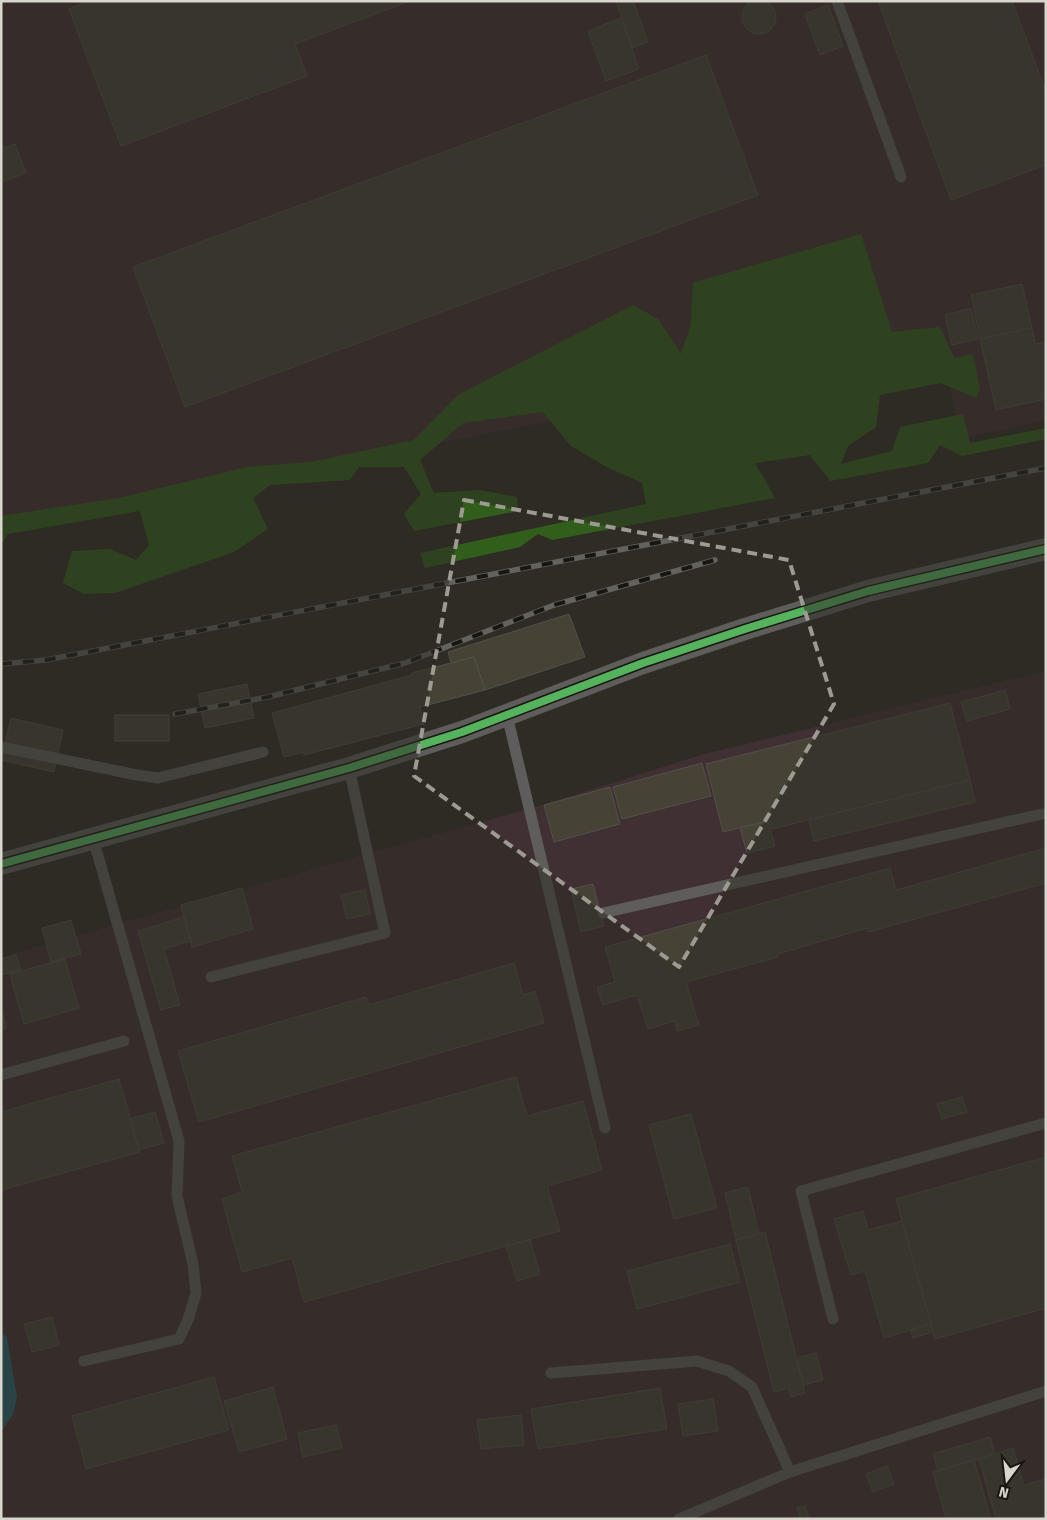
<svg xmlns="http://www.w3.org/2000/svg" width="1047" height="1520" font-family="'Fira Sans',sans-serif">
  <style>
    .industrial { fill: #402f33 }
    .forest { fill: #325e1c }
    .water { fill: #22626f }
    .building { fill: #464336; stroke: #52504a }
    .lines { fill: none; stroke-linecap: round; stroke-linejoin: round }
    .lane { stroke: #5e5d5b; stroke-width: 11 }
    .street { stroke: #5e5d5b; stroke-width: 22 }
    .rail-casing { stroke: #63625d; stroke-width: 5.5 }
    .rail { stroke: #181610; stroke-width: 4; stroke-dasharray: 11; stroke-linecap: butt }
    .cycleway-casing { stroke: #181610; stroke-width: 11 }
    .cycleway { stroke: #56b35d; stroke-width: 8 }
    .marked { fill: none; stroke: #9d9a93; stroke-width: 4; stroke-dasharray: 10 6; stroke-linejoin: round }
  </style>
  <rect width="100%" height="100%" fill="#2e2c25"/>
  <!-- industrial -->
  <g class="industrial">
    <path d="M1 1H1046V420L962 439 939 344 1 530Z"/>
    <path d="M1046 671V1519H1V957L549 803 704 754Z"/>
  </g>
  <!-- forest -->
  <path class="forest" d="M861 234 892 332 940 327 954 358 973 354 980 390 976 398 941 383 880 395 876 427 848 446 841 464 892 451 900 427 963 414 970 443 1046 428V439L962 456 940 445 928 463 830 481 810 455 755 463 775 498 552 540 538 534 520 547 425 568 420 553 646 504 642 483 607 467 571 446 543 412 463 423 420 460 434 493 480 490 517 497 518 511 414 531 404 514 421 494 404 467H359L350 480 270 485 253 498 268 529 234 552 115 593 84 594 63 583 72 551 110 549 136 560 149 545 140 511 8 534 1 544V516L119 498 247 467 311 462 414 440 458 395 633 305 658 319 681 354 691 324 693 283Z"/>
  <!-- water -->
  <path class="water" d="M1 1331 7 1338 17 1397 13 1414 1 1432Z"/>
  <!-- building -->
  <g class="building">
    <circle cx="759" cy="17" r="17"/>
    <path d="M89 1H410L295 44 307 76 121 146 69 9Z"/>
    <path d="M616 1H633L648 42 632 48Z"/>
    <path d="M878 1H1012L1046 92V165L951 200Z"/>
    <path d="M828 5 843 46 820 55 805 14Z"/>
    <path d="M621 18 639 69 606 81 588 31Z"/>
    <path d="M706 55 758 195 185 407 133 267Z"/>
    <path d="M1 143 3 148 15 144 26 173 1 182Z"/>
    <path d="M1022 284 1032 328 980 339 971 295Z"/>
    <path d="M971 308 978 339 952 345 945 315Z"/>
    <path d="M1032 328 1035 344 1046 342V399L996 410 980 339Z"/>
    <path d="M569 614 585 657 485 690 474 657 451 663 448 652Z"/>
    <path d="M474 657 485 690 420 707 424 724 304 755V752L284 757 272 713 412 675V673Z"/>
    <path d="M247 684 254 718 205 728 198 694Z"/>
    <path d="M1005 690 1010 709 967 721 961 702Z"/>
    <path d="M950 703 970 780 772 829 770 820 723 832 706 764Z"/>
    <rect x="115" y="715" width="54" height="26"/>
    <path d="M11 718 63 730 54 772 1 760Z"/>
    <path d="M702 763 711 796 622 819 613 787Z"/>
    <path d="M970 780 975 802 814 841 809 820Z"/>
    <path d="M610 787 620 824 554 842 544 805Z"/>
    <path d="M768 821 775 846 747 853 740 828Z"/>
    <path d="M1046 848V883L868 932 867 928 778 954V957L686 982 699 1025 677 1031 675 1021 648 1029 637 995 603 1005 597 987 615 982 605 947 890 868 896 890Z"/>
    <path d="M593 884 604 926 581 932 571 889Z"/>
    <path d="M242 888 253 929 192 947 181 905Z"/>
    <path d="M365 890 370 914 347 919 341 895Z"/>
    <path d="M184 917 191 941 164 949 180 1005 161 1010 138 931Z"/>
    <path d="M71 920 81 954 51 962 42 928Z"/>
    <path d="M16 955 21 970 1 975V959Z"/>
    <path d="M65 959 79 1008 24 1024 10 974Z"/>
    <path d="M514 963 523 995 535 991 544 1023 199 1122 178 1051 366 997 369 1005Z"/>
    <path d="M1 1009 7 1028 1 1030Z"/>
    <path d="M516 1077 527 1116 583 1101 602 1170 547 1186 560 1231 304 1302 292 1258 242 1272 222 1199 242 1192 232 1156Z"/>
    <path d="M119 1079 140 1152 1 1190V1112Z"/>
    <path d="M962 1097 967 1112 942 1119 937 1104Z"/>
    <path d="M155 1112 164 1143 139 1150 130 1119Z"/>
    <path d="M691 1114 717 1208 674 1219 649 1125Z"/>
    <path d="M1046 1157V1308L935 1339 896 1199Z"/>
    <path d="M748 1187 759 1234 736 1240 725 1193Z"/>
    <path d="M863 1211 868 1230 902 1221 931 1324 884 1338 865 1271 851 1275 834 1219Z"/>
    <path d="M765 1232 805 1393 791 1397 789 1388 774 1392 736 1240Z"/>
    <path d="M530 1240 540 1274 517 1281 506 1246Z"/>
    <path d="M730 1244 740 1282 637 1309 627 1271Z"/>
    <path d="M52 1317 59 1345 32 1352 24 1324Z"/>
    <path d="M931 1324 933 1332 913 1338 910 1330Z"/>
    <path d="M816 1353 823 1380 803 1385 797 1358Z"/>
    <path d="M214 1377 229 1430 86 1469 72 1416Z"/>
    <path d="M273 1387 287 1439 239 1452 224 1401Z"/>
    <path d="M660 1388 667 1429 538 1449 531 1409Z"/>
    <path d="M713 1399 718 1431 683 1436 678 1404Z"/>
    <path d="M521 1415 524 1445 481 1449 477 1420Z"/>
    <path d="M336 1425 342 1448 303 1457 298 1433Z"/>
    <path d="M990 1437 995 1454 938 1471 933 1454Z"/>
    <path d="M1013 1448 1024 1485 1046 1479V1519H996L979 1459Z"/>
    <path d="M974 1460 991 1519H946L933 1472Z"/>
    <path d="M887 1466 894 1484 873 1492 866 1474Z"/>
    <path d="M805 1506 809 1519H800L797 1508Z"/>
  </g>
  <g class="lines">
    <!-- lane -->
    <g class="lane">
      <path d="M837 1 901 177"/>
      <path d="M507 715 605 1128"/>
      <path d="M1 747 137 775 158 778 263 752"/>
      <path d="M603 913 1046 813"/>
      <path d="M211 977 385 933 349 768"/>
      <path d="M1 1075 124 1041"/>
      <path d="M833 1319 801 1191 1046 1123"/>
      <path d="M84 1361 179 1339 188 1320 196 1293 193 1264 177 1196 179 1141 93 838"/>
      <path d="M551 1373 697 1361 729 1371 752 1387 790 1472"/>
      <path d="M679 1519 790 1472 1046 1391"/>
    </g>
    <!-- street -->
    <path class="street" d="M1 864 349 768 462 732 643 663 745 629 868 591 1046 549"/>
    <!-- rail casing -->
    <g class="rail-casing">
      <g id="rail">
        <path d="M1 664 46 660 1046 468"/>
        <path d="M175 714 268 697 405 663 554 605 715 560"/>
      </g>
    </g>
    <!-- rail -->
    <use href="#rail" class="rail"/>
    <!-- cycleway casing -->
    <g class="cycleway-casing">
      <path id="cycleway" d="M1 864 349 768 462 732 643 663 745 629 868 591 1046 549"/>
    </g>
    <!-- cycleway -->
    <use href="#cycleway" class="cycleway"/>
  </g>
  <!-- marked area -->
  <path d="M0 0H1047V1520H0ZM464 500 789 560 834 704 679 967 414 776Z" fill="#2e2c25" fill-opacity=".55" fill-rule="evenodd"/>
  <path class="marked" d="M464 500 789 560 834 704 679 967 414 776Z"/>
  <!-- border -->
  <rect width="1047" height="1520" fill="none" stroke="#d9d6ce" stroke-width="5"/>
  <!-- north arrow -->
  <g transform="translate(1007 1480) rotate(195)" stroke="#181610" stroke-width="4" paint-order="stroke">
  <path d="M0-4L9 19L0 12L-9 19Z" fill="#d9d6ce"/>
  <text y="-8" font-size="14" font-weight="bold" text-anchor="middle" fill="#d9d6ce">N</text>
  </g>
</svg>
